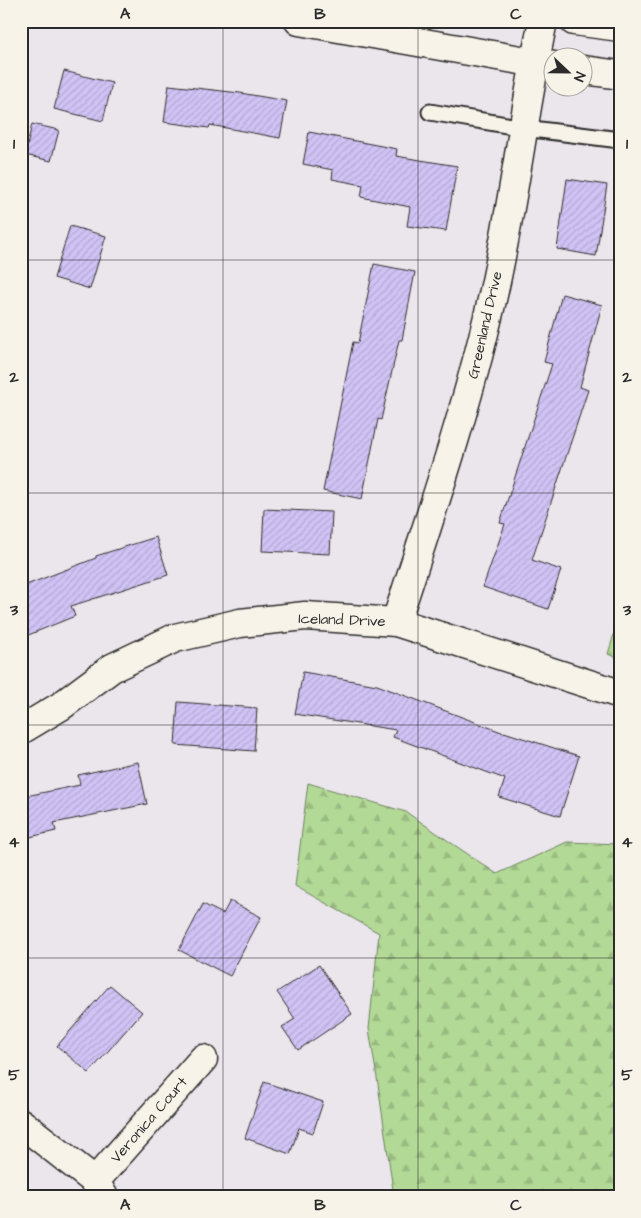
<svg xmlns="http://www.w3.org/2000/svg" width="641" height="1218" font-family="'Architects Daughter',sans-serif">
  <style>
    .forest { fill: url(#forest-firs); stroke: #6e8260 }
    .building { fill: url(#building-hatch); stroke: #2b2b2b }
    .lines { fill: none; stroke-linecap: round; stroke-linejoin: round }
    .lane-casing { stroke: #2b2b2b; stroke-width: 19 }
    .street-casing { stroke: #2b2b2b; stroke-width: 31 }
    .secondary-casing { stroke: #2b2b2b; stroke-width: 31 }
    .lane { stroke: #f7f3e8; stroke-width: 15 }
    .street { stroke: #f7f3e8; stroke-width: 28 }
    .secondary { stroke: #f7f3e8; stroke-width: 28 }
    .grid { fill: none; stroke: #2b2b2b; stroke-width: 1; stroke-opacity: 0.55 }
    .labels { text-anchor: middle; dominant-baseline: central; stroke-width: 4; stroke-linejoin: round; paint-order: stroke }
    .street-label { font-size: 15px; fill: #2b2b2b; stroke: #f7f3e8 }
    .neatline { fill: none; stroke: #2b2b2b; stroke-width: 2 }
    .grid-label { font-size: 16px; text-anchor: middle; font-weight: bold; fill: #2b2b2b }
  </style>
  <defs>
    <pattern id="forest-firs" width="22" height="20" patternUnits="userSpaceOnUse" patternTransform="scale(1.25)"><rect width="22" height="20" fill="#b2d995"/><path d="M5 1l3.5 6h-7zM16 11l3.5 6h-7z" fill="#99ba81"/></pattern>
    <pattern id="building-hatch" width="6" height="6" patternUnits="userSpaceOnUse" patternTransform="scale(1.25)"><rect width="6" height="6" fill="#d0c3f5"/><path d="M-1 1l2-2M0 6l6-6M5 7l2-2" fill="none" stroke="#b3a8d2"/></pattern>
  </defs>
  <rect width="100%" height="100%" fill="#ebe5ec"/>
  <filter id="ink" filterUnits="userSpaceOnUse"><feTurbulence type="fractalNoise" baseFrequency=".02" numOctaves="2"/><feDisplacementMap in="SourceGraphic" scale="10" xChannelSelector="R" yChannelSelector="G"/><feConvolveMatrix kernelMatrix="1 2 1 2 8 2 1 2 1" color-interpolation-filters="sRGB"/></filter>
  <g filter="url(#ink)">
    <!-- forest -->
    <g class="forest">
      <path d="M620 614V659L608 654Z"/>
      <path d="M308 783 406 812 497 874 567 842 620 844V1197H394L378 1084 369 1029 379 933 295 886Z"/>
    </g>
    <!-- building -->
    <g class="building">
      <path d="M64 71 112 83 103 121 54 109Z"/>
      <path d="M169 85 240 93 287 101 280 138 210 125 209 128 164 122Z"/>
      <path d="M32 124 59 130 51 161 25 155Z"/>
      <path d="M309 132 397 149 396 156 457 166 446 231 407 226 410 207 361 197 363 185 332 179 333 170 303 164Z"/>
      <path d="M567 179 607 185 596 256 557 249Z"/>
      <path d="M70 226 106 236 90 289 54 278Z"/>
      <path d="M374 264 415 272 402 340H399L381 420 378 419 362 499 323 491 353 342 358 343Z"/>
      <path d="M562 294 602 305 580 387 588 390 532 560 561 570 548 609 483 587 505 524 500 523 552 364 544 362Z"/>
      <path d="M264 509 332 512 330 554 262 551Z"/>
      <path d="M156 537 168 575 71 606 75 616 21 638V587L96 558V556Z"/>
      <path d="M303 672 377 685 504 733V732L579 756 560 816 499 797 505 779 393 737 396 730 295 714Z"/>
      <path d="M178 702 257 708 254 751 175 745Z"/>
      <path d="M138 762 147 804 54 823 56 831 21 839V797L80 785 78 775Z"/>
      <path d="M230 901 261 917 230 976 179 950 203 904 223 914Z"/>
      <path d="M319 965 352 1014 298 1050 282 1027 295 1019 277 992Z"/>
      <path d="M110 985 142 1012 89 1073 57 1046Z"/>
      <path d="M264 1082 323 1102 313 1133 299 1128 290 1154 245 1138Z"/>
    </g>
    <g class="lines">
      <!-- lane casing -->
      <g class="lane-casing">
        <path id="lane" d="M430 112 524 128 620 140"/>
      </g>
      <!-- street casing -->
      <g class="street-casing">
        <g id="street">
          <path d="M396 622C430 517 466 412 491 304 513 210 523 115 543 21"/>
          <path d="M21 730 61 706 112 668 175 638 240 623 305 616 396 622 620 694"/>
          <path d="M21 1123 95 1181 104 1197"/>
          <path d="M95 1181 203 1059"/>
        </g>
      </g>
      <!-- secondary casing -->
      <g class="secondary-casing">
        <g id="secondary">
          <path d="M299 21 554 66"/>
          <path d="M574 21 620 27"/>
          <path d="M584 70 620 75"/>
        </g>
      </g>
      <!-- lane -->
      <use href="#lane" class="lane"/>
      <!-- street -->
      <use href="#street" class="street"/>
      <!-- secondary -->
      <use href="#secondary" class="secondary"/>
    </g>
  </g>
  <!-- grid -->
  <path class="grid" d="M223 21V1197M418 21V1197M21 260H620M21 493H620M21 725H620M21 958H620"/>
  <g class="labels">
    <!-- street labels -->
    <g class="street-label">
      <text transform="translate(485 325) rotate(-77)">Greenland Drive</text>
      <text transform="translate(342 620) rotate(2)">Iceland Drive</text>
      <text transform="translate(149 1120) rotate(-49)">Veronica Court</text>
    </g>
  </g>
  <!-- margin -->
  <rect width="641" height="1218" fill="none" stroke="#f7f3e8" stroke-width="55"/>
  <!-- north arrow -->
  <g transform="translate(568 72) rotate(112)"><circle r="24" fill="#f7f3e8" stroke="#a5a39c"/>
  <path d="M0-4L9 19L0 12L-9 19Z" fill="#2b2b2b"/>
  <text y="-8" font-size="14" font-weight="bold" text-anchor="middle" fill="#2b2b2b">N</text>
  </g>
  <rect x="28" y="28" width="586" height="1162" class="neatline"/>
  <g class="grid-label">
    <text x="125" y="19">A</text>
    <text x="320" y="19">B</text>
    <text x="516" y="19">C</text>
    <text x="14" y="149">1</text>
    <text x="627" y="149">1</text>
    <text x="14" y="382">2</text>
    <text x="627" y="382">2</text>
    <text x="14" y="615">3</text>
    <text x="627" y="615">3</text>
    <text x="14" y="847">4</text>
    <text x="627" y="847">4</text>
    <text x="14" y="1080">5</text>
    <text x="627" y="1080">5</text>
    <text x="125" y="1210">A</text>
    <text x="320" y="1210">B</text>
    <text x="516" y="1210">C</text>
  </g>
</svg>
